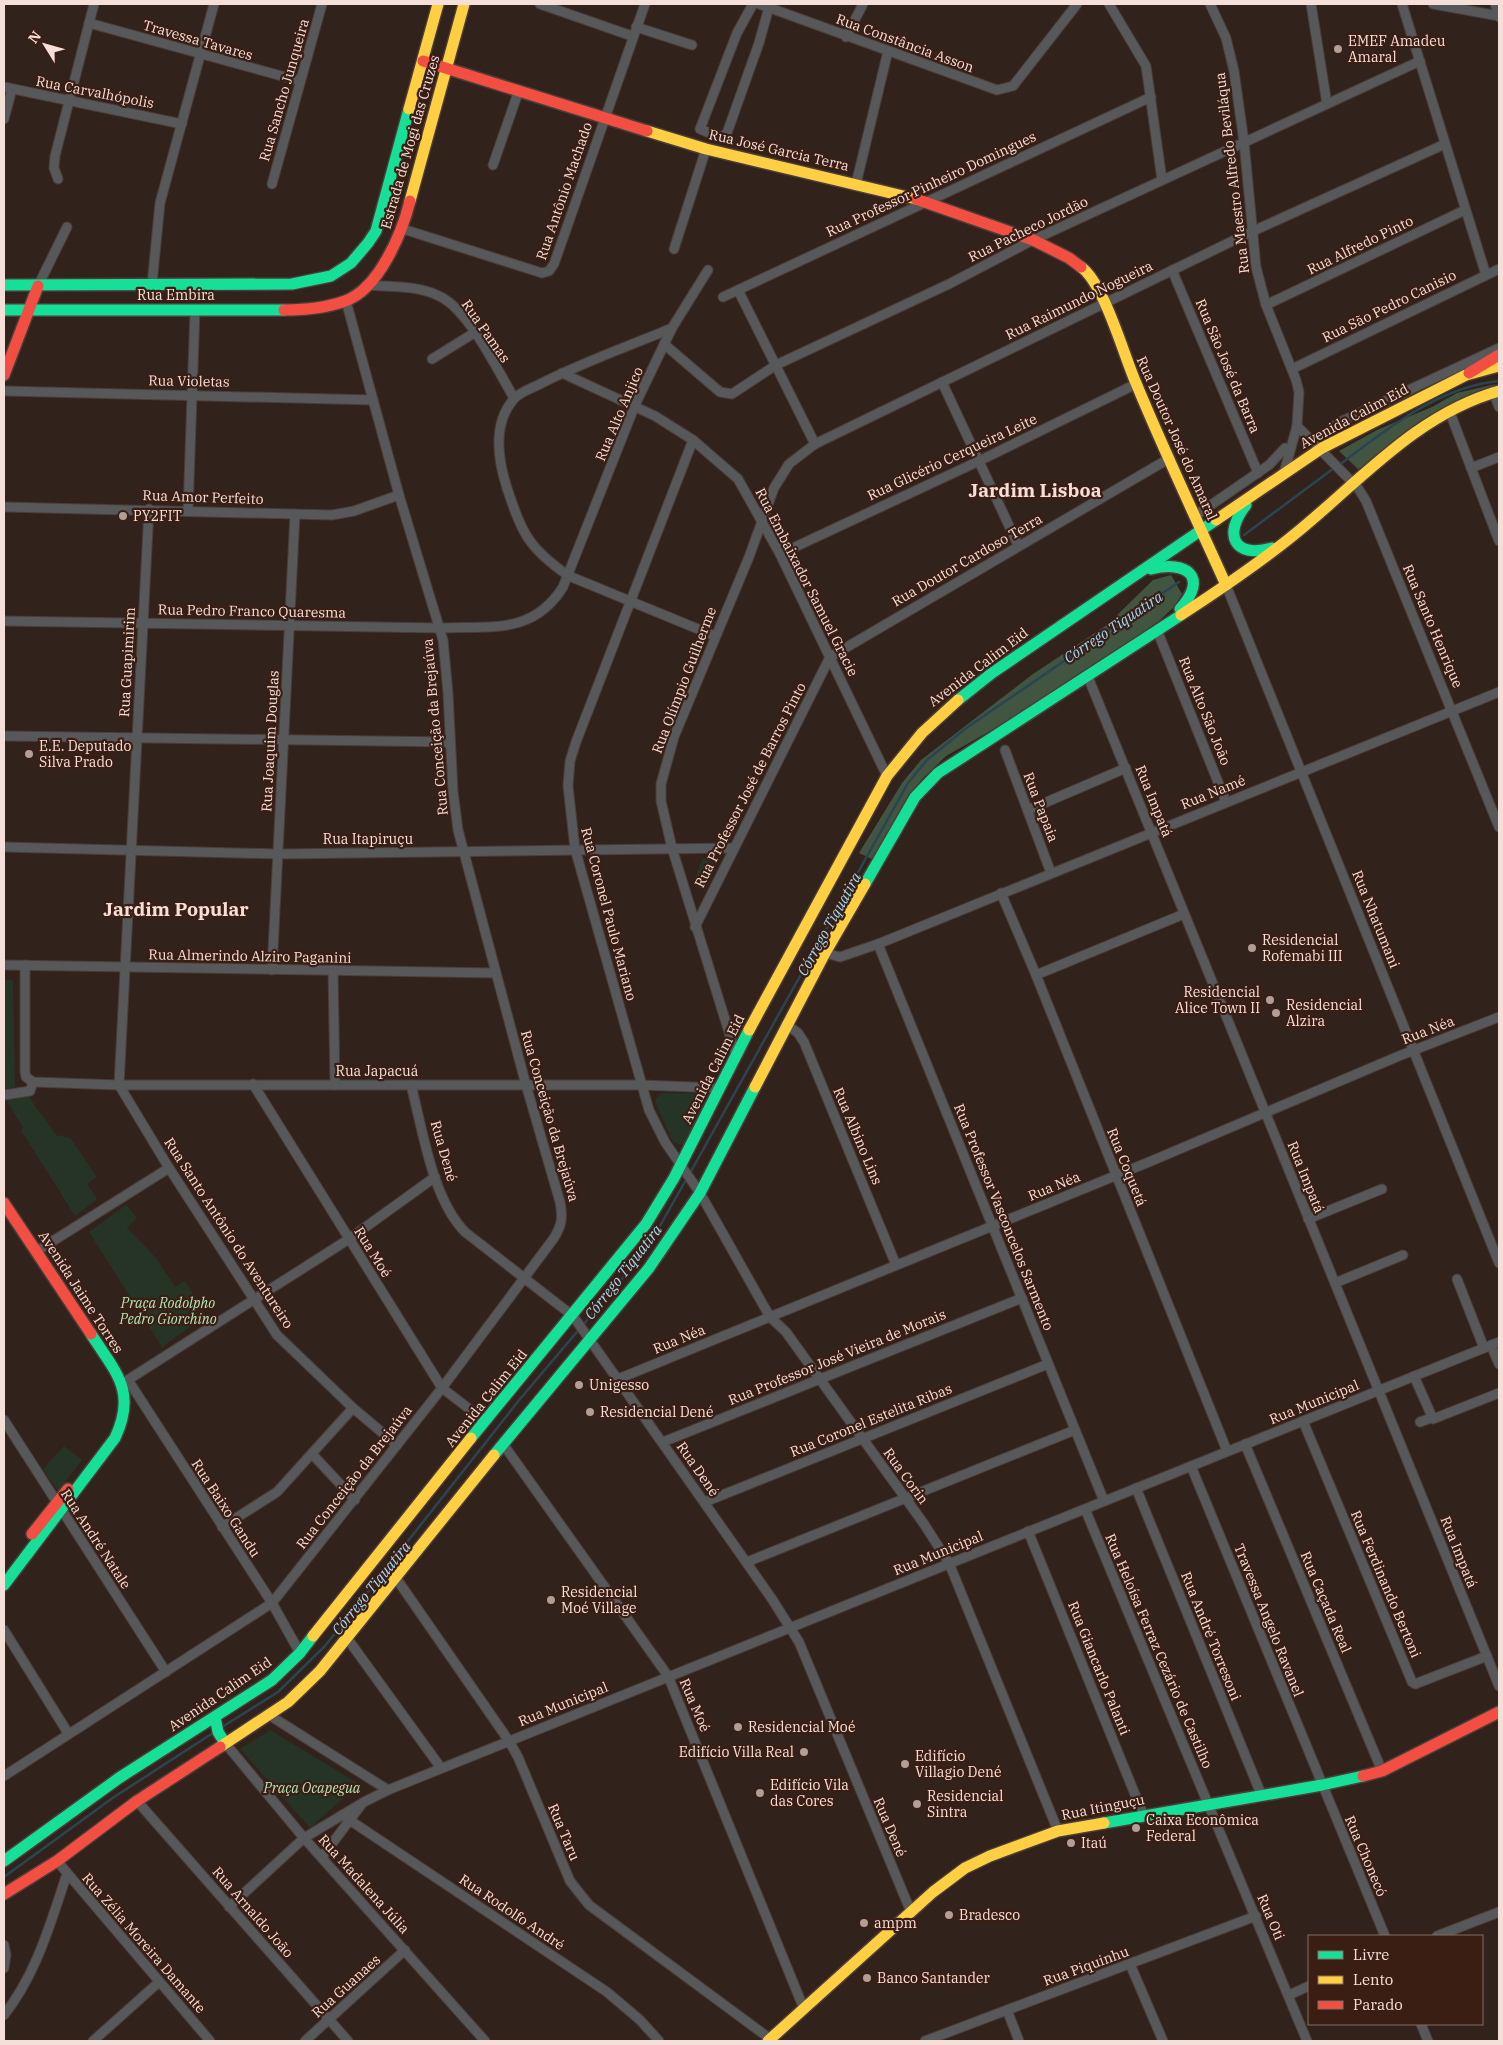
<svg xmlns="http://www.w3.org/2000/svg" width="1503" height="2045" font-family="'IBM Plex Serif',serif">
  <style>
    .green { fill: #263426 }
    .forest { fill: #425541 }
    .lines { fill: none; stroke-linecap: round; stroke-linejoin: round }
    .stream { stroke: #294552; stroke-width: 2.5 }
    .street-casing { stroke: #4b3d38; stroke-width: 11 }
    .fast-casing { stroke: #4b3d38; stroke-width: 14 }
    .slow-casing { stroke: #4b3d38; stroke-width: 14 }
    .jam-casing { stroke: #4b3d38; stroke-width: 14 }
    .street { stroke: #57585a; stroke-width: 9 }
    .fast { stroke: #16e098; stroke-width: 11 }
    .slow { stroke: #ffcf43; stroke-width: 11 }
    .jam { stroke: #f24e42; stroke-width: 11 }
    .poi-dot { fill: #b09e97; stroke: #3b1e13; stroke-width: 2 }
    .labels { text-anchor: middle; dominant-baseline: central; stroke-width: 4.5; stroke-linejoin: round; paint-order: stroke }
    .street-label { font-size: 14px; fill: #f4e0d9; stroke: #3b1e13 }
    .poi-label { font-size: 14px; fill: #f4e0d9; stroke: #3b1e13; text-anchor: start }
    .park-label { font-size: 14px; font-style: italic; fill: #b3e3ba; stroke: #3b1e13 }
    .water-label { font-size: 15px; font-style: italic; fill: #9cdaf8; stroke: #3b1e13 }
    .district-label { font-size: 19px; font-weight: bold; fill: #f4e0d9; stroke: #3b1e13 }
  </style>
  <rect width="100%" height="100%" fill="#32221c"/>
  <!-- green -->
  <g class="green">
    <path d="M703 858 717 864 705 891 692 885Z"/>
    <path d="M4 980H13L15 1087 4 1090Z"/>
    <path d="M661 1093 705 1094 708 1098 685 1143 681 1145 673 1142 655 1101Z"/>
    <path d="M17 1095 28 1096 56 1135 70 1138 97 1177 87 1184 97 1199 75 1216 21 1130 23 1128 6 1099Z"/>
    <path d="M126 1205 137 1218 127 1228 156 1258 175 1287 185 1281 193 1294 189 1297 202 1318 162 1347 89 1232Z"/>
    <path d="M64 1446 82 1460 58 1491 43 1469Z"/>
    <path d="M270 1730 359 1784 310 1828 240 1749Z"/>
  </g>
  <!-- forest -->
  <g class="forest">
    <path d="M1496 384 1436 414 1374 462 1358 469 1339 451 1377 430 1432 407 1457 393Z"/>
    <path d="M1171 575 1182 594 1174 607 1160 620 1055 694 946 756 922 779 902 808 874 860 859 853 902 783 921 760 1033 674 1107 625 1153 580Z"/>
  </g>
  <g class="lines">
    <!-- stream -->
    <g class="stream">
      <path d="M1339 465C1387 429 1438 387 1499 381"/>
      <path d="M1244 535 1334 468"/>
      <path d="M690 1173 908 783 927 760 965 729 1179 582"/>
      <path d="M222 1727 278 1692 325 1646 520 1399 633 1266 656 1233 687 1178"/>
      <path d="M4 1877 114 1797 213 1733"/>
    </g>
    <!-- street casing -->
    <g class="street-casing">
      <g id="street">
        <path d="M540 4 632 36"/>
        <path d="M753 4 737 33 700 129 721 138 727 133 759 43 769 7"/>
        <path d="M759 4 997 90 1013 86 1077 4"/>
        <path d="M1109 4 1146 66 1162 180"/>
        <path d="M1210 4 1226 38 1234 71 1244 142 1256 267 1266 305 1296 380 1299 392 1297 426 1284 473"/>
        <path d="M1311 4 1327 104"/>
        <path d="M1402 4 1486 275"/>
        <path d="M1433 4 1499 16"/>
        <path d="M1495 4 1499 17"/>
        <path d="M89 23 300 81"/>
        <path d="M636 27 692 45"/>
        <path d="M846 37 863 4"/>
        <path d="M4 87 182 124"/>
        <path d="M4 119 12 89"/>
        <path d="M493 165 519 90"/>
        <path d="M58 179 54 168 55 156 94 4"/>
        <path d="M272 184 322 4"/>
        <path d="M856 184 888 51"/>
        <path d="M403 229 542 273 549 271 554 264 645 4"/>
        <path d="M674 249 706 149"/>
        <path d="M1172 270 1258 473"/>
        <path d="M152 284 160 203 214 4"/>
        <path d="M366 285C390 287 420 285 441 297 469 311 498 371 514 398"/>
        <path d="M38 286 67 227"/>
        <path d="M738 290 815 444"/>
        <path d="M723 297 1151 97"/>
        <path d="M1266 305 1465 210"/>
        <path d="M672 328C629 346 584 362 542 383 533 388 519 392 513 400 492 425 498 460 507 488 522 533 528 548 569 576L715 636"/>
        <path d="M664 344 720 392 732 394 776 365 949 284 1033 240 1420 61"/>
        <path d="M432 359 474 333"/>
        <path d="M1292 369 1499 269"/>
        <path d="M562 373 655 416 693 440 738 479 780 554 887 776"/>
        <path d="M942 382 1018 545"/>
        <path d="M4 391 373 400"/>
        <path d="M1493 391 1499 407"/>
        <path d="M1449 410 1499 541"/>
        <path d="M1297 426 1358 488 1366 501 1499 827"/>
        <path d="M693 440 576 742 570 761 568 786 575 849 649 1110 665 1142 700 1193 770 1317 786 1332 924 1524 949 1563 1058 1831"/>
        <path d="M1322 448 1331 429 1338 423 1499 348"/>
        <path d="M1471 468 1499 457"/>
        <path d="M4 507 332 515 354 511 399 495"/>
        <path d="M188 510 195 310"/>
        <path d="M1195 516 1269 465 1285 448"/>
        <path d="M780 554 979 461 1136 384"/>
        <path d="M1226 585 1499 1263"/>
        <path d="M4 621 440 628C490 626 533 635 563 587L635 405 672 328 708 270"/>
        <path d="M1157 630 1226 802"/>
        <path d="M1088 677 1499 1686"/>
        <path d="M4 736 450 742"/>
        <path d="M1005 750 1051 873"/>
        <path d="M1028 810 1126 768"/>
        <path d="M4 847 279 854 733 848"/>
        <path d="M1001 893 1036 975 1227 1451"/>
        <path d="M695 927 830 657 1170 458"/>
        <path d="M878 944 1104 1501"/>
        <path d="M825 953 840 957 878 944 1499 692"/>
        <path d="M4 965 496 973"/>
        <path d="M25 965V1072L26 1077 33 1082 119 1085H641L720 1088"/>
        <path d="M272 970 295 514"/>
        <path d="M333 970 335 1085"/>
        <path d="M1036 975 1184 914"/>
        <path d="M786 1024 798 1033 804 1042 896 1265"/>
        <path d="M736 1055 672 848 661 801V784L674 737 749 557 774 488 789 464 815 444 1251 232 1445 144"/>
        <path d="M253 1084 442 1388 485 1421"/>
        <path d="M119 1085 149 509"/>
        <path d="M119 1085 169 1168 277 1335 353 1408 397 1445"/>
        <path d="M411 1085C423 1131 432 1198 465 1232L573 1316 772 1599 799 1642 911 1912"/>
        <path d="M4 1095 30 1091 33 1082"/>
        <path d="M1308 1219 1382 1189"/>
        <path d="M37 1251 169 1168"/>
        <path d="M1457 1279 1484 1348"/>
        <path d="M1335 1283 1403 1255"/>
        <path d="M1491 1345 1499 1364"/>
        <path d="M1414 1376 1433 1419 1499 1393"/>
        <path d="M618 1379 1149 1162 1399 1056 1499 1017"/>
        <path d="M128 1380 272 1603 300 1653"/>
        <path d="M123 1383 349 1239 435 1177"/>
        <path d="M4 1420 166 1672"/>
        <path d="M1303 1421 1412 1682 1415 1684 1487 1656"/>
        <path d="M1420 1422 1431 1418"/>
        <path d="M663 1442 1022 1298"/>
        <path d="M503 1444 668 1676 804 2009"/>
        <path d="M1245 1444 1382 1771"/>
        <path d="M313 1455 355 1500"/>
        <path d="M1191 1466 1385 1936"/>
        <path d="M1136 1488 1261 1794"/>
        <path d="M705 1502 1048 1364"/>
        <path d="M1085 1509 1307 2041"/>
        <path d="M222 1527 277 1492 353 1408"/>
        <path d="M1028 1531 1143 1814"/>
        <path d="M747 1562 1075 1430"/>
        <path d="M396 1578 509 1741 518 1757 570 1881 589 1905 773 2041"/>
        <path d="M4 1630 68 1733"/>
        <path d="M347 1638 441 1768"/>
        <path d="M269 1715 388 1790"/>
        <path d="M225 1743 304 1838 485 2041"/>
        <path d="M4 1776 272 1603 442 1388 554 1238C562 1225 563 1217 560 1202L526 1085 458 830 453 791 448 693 443 640 399 495 346 301"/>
        <path d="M137 1801 348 2041"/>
        <path d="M342 1815 607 1992 640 2020 659 2041"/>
        <path d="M322 1857 361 1805"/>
        <path d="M57 1861 210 2041"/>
        <path d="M229 1907 304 1838 364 1802 388 1790 1499 1342"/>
        <path d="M1437 1936 1499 1912"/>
        <path d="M4 1945 6 1955 4 1968"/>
        <path d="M1130 1964 1163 2041"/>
        <path d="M1289 1995 1309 1986"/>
        <path d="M1007 2010 1019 2041"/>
        <path d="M4 2015C37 1973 50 1924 67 1874"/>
        <path d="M1421 2024 1428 2041"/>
        <path d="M93 2041 159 1982"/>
        <path d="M305 2041 405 1950"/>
        <path d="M925 2041 1256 1916"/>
      </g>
    </g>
    <!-- fast casing -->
    <g class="fast-casing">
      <g id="fast">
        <path d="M4 285 292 284 331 276 351 263 368 243 376 231 409 109"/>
        <path d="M4 310H284"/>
        <path d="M1246 505C1223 534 1233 559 1272 548"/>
        <path d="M1151 569C1187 560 1209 577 1180 609"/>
        <path d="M958 700 992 673 1216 520"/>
        <path d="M865 884 915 797 938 773 1181 615"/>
        <path d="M471 1438 646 1224 674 1178 749 1030"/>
        <path d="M494 1455 649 1268 700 1193 755 1087"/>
        <path d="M4 1585 115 1438C137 1391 116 1373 91 1334"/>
        <path d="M215 1717 218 1732 225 1743"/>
        <path d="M1104 1823 1322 1785 1363 1776"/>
        <path d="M4 1861 119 1778 272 1680 300 1653 313 1636"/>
      </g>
    </g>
    <!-- slow casing -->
    <g class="slow-casing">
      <g id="slow">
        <path d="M409 109 438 4"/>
        <path d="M647 131 706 149 916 199"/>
        <path d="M410 201 464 4"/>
        <path d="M1081 267C1104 283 1124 356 1136 383 1164 451 1196 518 1226 585"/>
        <path d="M1216 520 1322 448 1466 375 1499 366"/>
        <path d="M1181 615C1218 591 1255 566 1290 538 1357 485 1414 415 1499 391"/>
        <path d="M749 1030 887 776 922 733 958 700"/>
        <path d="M755 1087 825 953 865 884"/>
        <path d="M313 1636 471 1438"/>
        <path d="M220 1747 288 1702 320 1671 494 1455"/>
        <path d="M768 2041 933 1892 965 1868 990 1856 1058 1831 1104 1823"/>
      </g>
    </g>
    <!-- jam casing -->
    <g class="jam-casing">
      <g id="jam">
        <path d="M423 61 647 131"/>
        <path d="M916 199 1033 240 1069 258 1081 267"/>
        <path d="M284 310C304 310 326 308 345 301 379 289 402 233 410 201"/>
        <path d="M1469 373 1499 355"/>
        <path d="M4 375 38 286"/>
        <path d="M4 1203 91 1334"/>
        <path d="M32 1534 68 1489"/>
        <path d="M1363 1776 1382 1771 1499 1712"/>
        <path d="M4 1894 57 1861 137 1801 220 1747"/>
      </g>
    </g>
    <!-- street -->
    <use href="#street" class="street"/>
    <!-- fast -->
    <use href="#fast" class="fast"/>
    <!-- slow -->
    <use href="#slow" class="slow"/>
    <!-- jam -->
    <use href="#jam" class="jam"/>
  </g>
  <!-- markers -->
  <g class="poi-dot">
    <circle cx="1338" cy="49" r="5"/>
    <circle cx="123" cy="516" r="5"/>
    <circle cx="29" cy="754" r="5"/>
    <circle cx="1252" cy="948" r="5"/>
    <circle cx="1270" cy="1000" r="5"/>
    <circle cx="1276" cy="1013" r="5"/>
    <circle cx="579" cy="1385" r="5"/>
    <circle cx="590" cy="1412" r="5"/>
    <circle cx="551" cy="1600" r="5"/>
    <circle cx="738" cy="1727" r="5"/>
    <circle cx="804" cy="1752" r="5"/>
    <circle cx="905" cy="1764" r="5"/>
    <circle cx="760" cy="1793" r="5"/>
    <circle cx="917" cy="1804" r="5"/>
    <circle cx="1136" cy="1828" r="5"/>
    <circle cx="1071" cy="1843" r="5"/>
    <circle cx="949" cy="1915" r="5"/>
    <circle cx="864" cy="1923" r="5"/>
    <circle cx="867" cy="1978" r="5"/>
  </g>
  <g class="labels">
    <!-- street labels -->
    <g class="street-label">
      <text transform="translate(198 40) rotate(16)">Travessa Tavares</text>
      <text transform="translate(905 43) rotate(20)">Rua Constância Asson</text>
      <text transform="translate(284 90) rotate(-74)">Rua Sancho Junqueira</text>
      <text transform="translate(95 92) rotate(11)">Rua Carvalhópolis</text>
      <text transform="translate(410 142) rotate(-74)">Estrada de Mogi das Cruzes</text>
      <text transform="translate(779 150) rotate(13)">Rua José Garcia Terra</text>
      <text transform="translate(1232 173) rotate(-97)">Rua Maestro Alfredo Beviláqua</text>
      <text transform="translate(931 184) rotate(-25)">Rua Professor Pinheiro Domingues</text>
      <text transform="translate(564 191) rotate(-71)">Rua Antônio Machado</text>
      <text transform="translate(1028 229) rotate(-26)">Rua Pacheco Jordão</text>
      <text transform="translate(1360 245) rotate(-26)">Rua Alfredo Pinto</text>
      <text x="176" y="295">Rua Embira</text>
      <text transform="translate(1079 300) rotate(-26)">Rua Raimundo Nogueira</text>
      <text transform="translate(1389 306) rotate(-26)">Rua São Pedro Canisio</text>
      <text transform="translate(486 331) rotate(55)">Rua Pamas</text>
      <text transform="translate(1228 366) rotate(67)">Rua São José da Barra</text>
      <text transform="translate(189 381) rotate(1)">Rua Violetas</text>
      <text transform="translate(619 414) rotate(-67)">Rua Alto Anjico</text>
      <text transform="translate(1354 416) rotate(-28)">Avenida Calim Eid</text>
      <text transform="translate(1177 438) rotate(66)">Rua Doutor José do Amaral</text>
      <text transform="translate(952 457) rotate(-25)">Rua Glicério Cerqueira Leite</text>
      <text transform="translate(203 497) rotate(2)">Rua Amor Perfeito</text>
      <text transform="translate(967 560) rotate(-30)">Rua Doutor Cardoso Terra</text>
      <text transform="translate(807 582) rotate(63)">Rua Embaixador Samuel Gracie</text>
      <text transform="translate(252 611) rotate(1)">Rua Pedro Franco Quaresma</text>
      <text transform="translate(1433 626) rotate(67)">Rua Santo Henrique</text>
      <text transform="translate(127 662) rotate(-87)">Rua Guapimirim</text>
      <text transform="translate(978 667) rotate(-37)">Avenida Calim Eid</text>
      <text transform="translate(684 680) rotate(-69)">Rua Olímpio Guilherme</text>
      <text transform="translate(1205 711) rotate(68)">Rua Alto São João</text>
      <text transform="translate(435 727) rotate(-95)">Rua Conceição da Brejaúva</text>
      <text transform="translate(270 741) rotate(-87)">Rua Joaquim Douglas</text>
      <text transform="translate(750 785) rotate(-63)">Rua Professor José de Barros Pinto</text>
      <text transform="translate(1213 792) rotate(-22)">Rua Namé</text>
      <text transform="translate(1154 801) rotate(68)">Rua Impatá</text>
      <text transform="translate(1041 807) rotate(69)">Rua Papaia</text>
      <text x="368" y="839">Rua Itapiruçu</text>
      <text transform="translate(609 914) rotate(75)">Rua Coronel Paulo Mariano</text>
      <text transform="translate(1376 919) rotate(68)">Rua Nhatumani</text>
      <text transform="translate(250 956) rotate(1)">Rua Almerindo Alziro Paganini</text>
      <text transform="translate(1428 1030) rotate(-21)">Rua Néa</text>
      <text transform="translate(713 1069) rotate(-63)">Avenida Calim Eid</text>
      <text x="377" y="1071">Rua Japacuá</text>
      <text transform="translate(550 1116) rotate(74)">Rua Conceição da Brejaúva</text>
      <text transform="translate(858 1136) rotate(67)">Rua Albino Lins</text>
      <text transform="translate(444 1151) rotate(74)">Rua Dené</text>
      <text transform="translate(1127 1167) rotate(68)">Rua Coquetá</text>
      <text transform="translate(1306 1177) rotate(68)">Rua Impatá</text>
      <text transform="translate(1054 1186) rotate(-22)">Rua Néa</text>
      <text transform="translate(1004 1217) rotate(68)">Rua Professor Vasconcelos Sarmento</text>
      <text transform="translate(229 1233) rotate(57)">Rua Santo Antônio do Aventureiro</text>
      <text transform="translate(373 1252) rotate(58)">Rua Moé</text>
      <text transform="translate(81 1292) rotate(57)">Avenida Jaime Torres</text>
      <text transform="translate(679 1339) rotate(-22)">Rua Néa</text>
      <text transform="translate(837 1357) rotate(-22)">Rua Professor José Vieira de Morais</text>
      <text transform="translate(486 1398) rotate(-51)">Avenida Calim Eid</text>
      <text transform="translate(1314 1402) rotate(-22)">Rua Municipal</text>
      <text transform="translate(871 1420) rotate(-22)">Rua Coronel Estelita Ribas</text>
      <text transform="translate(698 1469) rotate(55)">Rua Dené</text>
      <text transform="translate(906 1476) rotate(54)">Rua Corin</text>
      <text transform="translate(354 1477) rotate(-52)">Rua Conceição da Brejaúva</text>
      <text transform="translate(226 1508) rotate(57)">Rua Baixo Gandu</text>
      <text transform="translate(96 1539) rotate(57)">Rua André Natale</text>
      <text transform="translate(1459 1552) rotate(68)">Rua Impatá</text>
      <text transform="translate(938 1553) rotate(-22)">Rua Municipal</text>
      <text transform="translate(1386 1584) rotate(67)">Rua Ferdinando Bertoni</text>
      <text transform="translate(1326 1602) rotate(67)">Rua Caçada Real</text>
      <text transform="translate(1269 1620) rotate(68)">Travessa Angelo Ravanel</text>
      <text transform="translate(1211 1636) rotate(68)">Rua André Torresoni</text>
      <text transform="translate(1159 1651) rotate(67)">Rua Heloísa Ferraz Cezário de Castilho</text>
      <text transform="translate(1099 1668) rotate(68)">Rua Giancarlo Palanti</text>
      <text transform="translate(220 1694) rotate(-34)">Avenida Calim Eid</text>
      <text transform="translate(563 1704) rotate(-22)">Rua Municipal</text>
      <text transform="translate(695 1705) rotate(67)">Rua Moé</text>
      <text transform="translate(1103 1807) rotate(-11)">Rua Itinguçu</text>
      <text transform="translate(890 1827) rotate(67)">Rua Dené</text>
      <text transform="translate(564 1832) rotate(67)">Rua Taru</text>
      <text transform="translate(1366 1856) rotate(67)">Rua Chonecó</text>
      <text transform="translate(364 1884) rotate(48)">Rua Madalena Júlia</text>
      <text transform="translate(253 1912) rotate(49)">Rua Arnaldo João</text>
      <text transform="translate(512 1912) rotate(34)">Rua Rodolfo André</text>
      <text transform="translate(1271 1917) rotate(67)">Rua Oti</text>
      <text transform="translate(144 1943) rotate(49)">Rua Zélia Moreira Damante</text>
      <text transform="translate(1086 1966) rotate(-20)">Rua Piquinhu</text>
      <text transform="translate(346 1986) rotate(-42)">Rua Guanaes</text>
    </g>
    <!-- poi labels -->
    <g class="poi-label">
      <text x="1348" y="41">EMEF Amadeu<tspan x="1348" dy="16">Amaral</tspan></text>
      <text x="133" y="516">PY2FIT</text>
      <text x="39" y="746">E.E. Deputado<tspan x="39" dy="16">Silva Prado</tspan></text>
      <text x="1262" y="940">Residencial<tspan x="1262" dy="16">Rofemabi III</tspan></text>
      <text x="1260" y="992" text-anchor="end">Residencial<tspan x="1260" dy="16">Alice Town II</tspan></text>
      <text x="1286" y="1005">Residencial<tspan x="1286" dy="16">Alzira</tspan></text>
      <text x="589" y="1385">Unigesso</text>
      <text x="600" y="1412">Residencial Dené</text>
      <text x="561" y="1592">Residencial<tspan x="561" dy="16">Moé Village</tspan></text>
      <text x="748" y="1727">Residencial Moé</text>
      <text x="794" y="1752" text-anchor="end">Edifício Villa Real</text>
      <text x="915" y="1756">Edifício<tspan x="915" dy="16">Villagio Dené</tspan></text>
      <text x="770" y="1785">Edifício Vila<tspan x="770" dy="16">das Cores</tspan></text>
      <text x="927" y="1796">Residencial<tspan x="927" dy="16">Sintra</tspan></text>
      <text x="1146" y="1820">Caixa Econômica<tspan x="1146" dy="16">Federal</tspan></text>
      <text x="1081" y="1843">Itaú</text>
      <text x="959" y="1915">Bradesco</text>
      <text x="874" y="1923">ampm</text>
      <text x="877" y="1978">Banco Santander</text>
    </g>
    <!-- park labels -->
    <g class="park-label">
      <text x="168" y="1303">Praça Rodolpho<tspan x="168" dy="16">Pedro Giorchino</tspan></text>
      <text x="312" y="1788">Praça Ocapegua</text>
    </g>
    <!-- water labels -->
    <g class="water-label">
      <text transform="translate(1113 627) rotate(-34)">Córrego Tiquatira</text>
      <text transform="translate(829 924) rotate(-61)">Córrego Tiquatira</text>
      <text transform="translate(623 1272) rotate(-52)">Córrego Tiquatira</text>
      <text transform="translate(371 1588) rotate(-51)">Córrego Tiquatira</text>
    </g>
    <!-- district labels -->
    <g class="district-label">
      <text x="1035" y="490">Jardim Lisboa</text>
      <text x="176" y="909">Jardim Popular</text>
    </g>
  </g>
  <!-- border -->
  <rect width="1503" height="2045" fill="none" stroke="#f4e0d9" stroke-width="10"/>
  <!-- legend -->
  <rect x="1308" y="1935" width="175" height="90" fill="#3b1e13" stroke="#856c62"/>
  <rect x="1318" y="1951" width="25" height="8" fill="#16e098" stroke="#856c62"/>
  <text x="1353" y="1960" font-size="15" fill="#f4e0d9">Livre</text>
  <rect x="1318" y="1976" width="25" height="8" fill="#ffcf43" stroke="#856c62"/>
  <text x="1353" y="1985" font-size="15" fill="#f4e0d9">Lento</text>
  <rect x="1318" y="2001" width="25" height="8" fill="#f24e42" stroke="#856c62"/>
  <text x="1353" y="2010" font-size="15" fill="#f4e0d9">Parado</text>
  <!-- north arrow -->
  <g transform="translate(45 45) rotate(307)" stroke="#3b1e13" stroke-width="4" paint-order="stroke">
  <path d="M0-4L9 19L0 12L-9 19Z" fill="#f4e0d9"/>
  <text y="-8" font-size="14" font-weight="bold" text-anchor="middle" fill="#f4e0d9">N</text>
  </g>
</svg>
